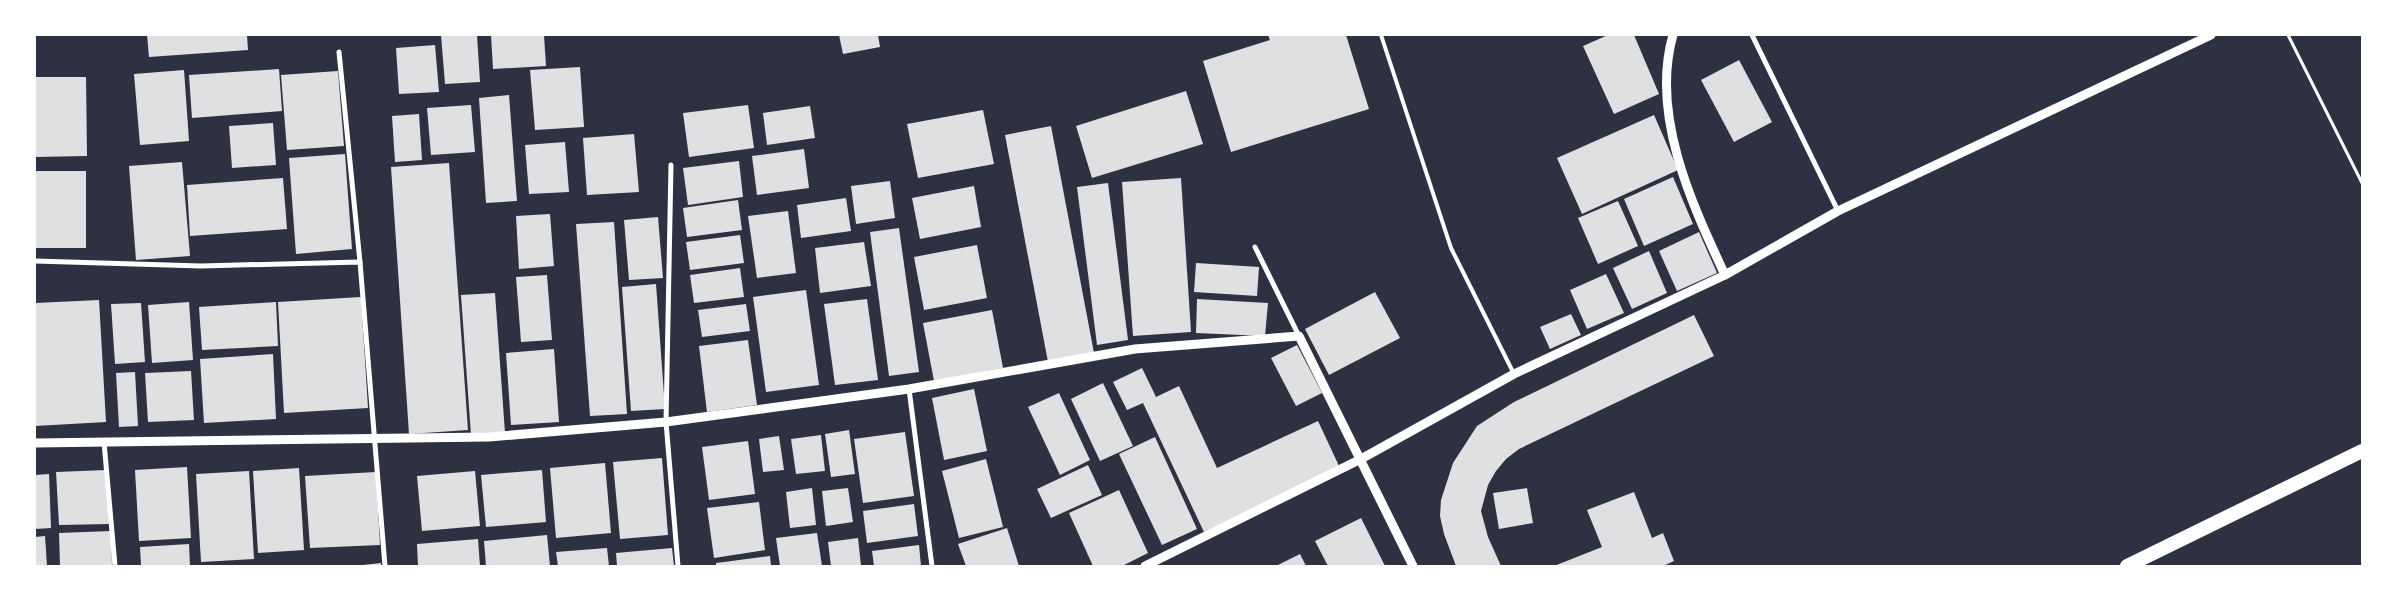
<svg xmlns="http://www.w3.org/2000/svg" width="2397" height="601" font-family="'Source Sans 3',sans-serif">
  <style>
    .building { fill: #e0e0e3 }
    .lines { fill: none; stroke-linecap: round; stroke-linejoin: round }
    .path { stroke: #fff; stroke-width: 3 }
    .service { stroke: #fff; stroke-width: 4 }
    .minor { stroke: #fff; stroke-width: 5 }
    .tertiary { stroke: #fff; stroke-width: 9 }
    .trunk { stroke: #fff; stroke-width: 14 }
  </style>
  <rect width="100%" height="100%" fill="#2d3142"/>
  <!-- building -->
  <g class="building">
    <path d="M147 35H247L248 50 149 57Z"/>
    <path d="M441 35H477L480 82 445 84Z"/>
    <path d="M491 35H544L546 66 493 69Z"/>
    <path d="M839 35H878L880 47 843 54Z"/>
    <path d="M1268 35H1346L1369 109 1231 152 1203 61 1270 40Z"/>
    <path d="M1608 35H1634L1659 94 1614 114 1583 46Z"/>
    <path d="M435 45 439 92 399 94 396 48Z"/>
    <path d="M1739 60 1772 122 1734 142 1701 80Z"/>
    <path d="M580 67 584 127 535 130 530 70Z"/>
    <path d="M279 69 282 111 192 118 189 75Z"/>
    <path d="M184 70 189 141 140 145 134 74Z"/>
    <path d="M338 71 344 146 287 150 281 75Z"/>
    <path d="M35 77H86L87 156 35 157Z"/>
    <path d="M1186 91 1203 144 1092 178 1076 126Z"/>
    <path d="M509 95 517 201 486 203 479 98Z"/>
    <path d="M471 105 475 152 431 155 427 108Z"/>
    <path d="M748 105 754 148 689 157 683 113Z"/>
    <path d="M810 106 815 138 767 145 763 113Z"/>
    <path d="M983 110 994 164 918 178 907 124Z"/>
    <path d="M419 114 422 160 395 162 392 116Z"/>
    <path d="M1654 115 1678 170 1582 214 1557 158Z"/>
    <path d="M273 123 276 165 232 168 229 126Z"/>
    <path d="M1051 126 1094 353 1048 362 1005 135Z"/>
    <path d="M634 134 639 192 587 195 583 138Z"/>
    <path d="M565 142 569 192 529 194 525 145Z"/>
    <path d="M804 149 809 188 757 195 752 156Z"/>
    <path d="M345 154 352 249 296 254 289 158Z"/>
    <path d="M739 161 743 197 688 205 683 168Z"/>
    <path d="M182 162 190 256 136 260 129 166Z"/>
    <path d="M449 163 468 430 409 434 391 167Z"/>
    <rect x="35" y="171" width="51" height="77"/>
    <path d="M1673 177 1693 224 1644 246 1624 199Z"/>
    <path d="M283 178 287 229 190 236 187 185Z"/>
    <path d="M1181 178 1191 332 1133 336 1122 182Z"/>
    <path d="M890 181 895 218 856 224 851 186Z"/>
    <path d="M1108 183 1128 340 1097 345 1077 187Z"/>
    <path d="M974 186 981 227 920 239 912 198Z"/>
    <path d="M846 198 851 231 801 238 797 205Z"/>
    <path d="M738 200 742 230 687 237 683 208Z"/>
    <path d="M1618 201 1638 246 1598 264 1578 218Z"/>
    <path d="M788 211 796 273 757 278 748 216Z"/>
    <path d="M550 214 554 266 519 269 516 216Z"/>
    <path d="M658 217 663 278 629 280 624 220Z"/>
    <path d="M614 222 627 414 590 416 576 224Z"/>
    <path d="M899 228 919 372 889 376 870 232Z"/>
    <path d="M1699 232 1717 273 1677 291 1659 251Z"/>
    <path d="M740 235 744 263 690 270 686 242Z"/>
    <path d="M864 242 871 286 820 293 815 248Z"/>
    <path d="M977 245 987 298 924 310 914 257Z"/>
    <path d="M1649 251 1667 293 1632 309 1613 268Z"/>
    <path d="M1196 263 1259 267 1257 296 1194 292Z"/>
    <path d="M740 268 744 297 694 303 690 275Z"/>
    <path d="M1606 274 1624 313 1587 329 1570 290Z"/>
    <path d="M547 275 552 340 521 342 516 277Z"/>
    <path d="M656 284 665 409 631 411 622 287Z"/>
    <path d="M806 290 819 385 766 392 753 297Z"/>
    <path d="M1375 292 1400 338 1329 375 1305 329Z"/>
    <path d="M495 293 505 433 471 435 461 295Z"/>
    <path d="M361 297 368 408 284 413 278 302Z"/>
    <path d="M867 299 878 380 835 385 824 304Z"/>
    <path d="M1197 299 1268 303 1265 336 1196 333Z"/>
    <path d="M99 300 106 422 35 426V303Z"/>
    <path d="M189 302 193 360 152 363 148 305Z"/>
    <path d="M276 302 278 346 202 350 199 307Z"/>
    <path d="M141 303 145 362 115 364 111 304Z"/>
    <path d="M746 304 750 331 702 337 698 310Z"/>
    <path d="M992 310 1003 368 934 381 923 323Z"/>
    <path d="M1571 314 1581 335 1550 349 1540 327Z"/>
    <path d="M1694 315 1714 356 1519 449 1506 459 1496 471 1488 485 1481 511 1488 537 1501 566H1456L1444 534 1440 516 1441 500 1453 463 1477 426 1514 402Z"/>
    <path d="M748 340 757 405 707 412 699 346Z"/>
    <path d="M1297 345 1322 393 1296 406 1271 358Z"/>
    <path d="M554 349 559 422 511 425 506 353Z"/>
    <path d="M273 354 276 419 204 423 200 359Z"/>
    <path d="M1142 368 1156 397 1179 386 1217 468 1318 421 1340 468 1204 532 1143 403 1127 410 1113 382Z"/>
    <path d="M191 371 194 420 148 422 145 373Z"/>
    <path d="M135 372 138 426 119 427 116 373Z"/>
    <path d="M1103 383 1133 446 1100 461 1071 399Z"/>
    <path d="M974 389 987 451 944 460 932 398Z"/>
    <path d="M1059 393 1090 460 1060 475 1028 407Z"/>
    <path d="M849 430 855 474 831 477 825 434Z"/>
    <path d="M905 432 914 496 863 503 854 439Z"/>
    <path d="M821 435 825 471 796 474 791 439Z"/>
    <path d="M779 436 784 470 763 472 759 439Z"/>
    <path d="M1155 437 1197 529 1162 545 1119 454Z"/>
    <path d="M748 441 755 494 709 500 702 447Z"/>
    <path d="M662 458 668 535 620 539 613 462Z"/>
    <path d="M986 459 1003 527 959 538 942 471Z"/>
    <path d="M605 463 611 533 556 538 550 468Z"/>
    <path d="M1088 465 1102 495 1051 518 1037 489Z"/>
    <path d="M187 467 191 538 139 541 135 470Z"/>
    <path d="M299 468 304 550 258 553 253 471Z"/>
    <path d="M106 470 109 524 59 525 56 472Z"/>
    <path d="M542 470 546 522 486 527 481 475Z"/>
    <path d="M249 471 254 559 201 562 196 474Z"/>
    <path d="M475 471 480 526 422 531 417 476Z"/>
    <path d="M376 472 380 545 310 548 305 476Z"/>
    <path d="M49 474 51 528 35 529V475Z"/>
    <path d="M812 488 816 525 790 528 786 492Z"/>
    <path d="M848 488 853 522 826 526 822 491Z"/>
    <path d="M1527 488 1533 523 1499 529 1493 493Z"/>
    <path d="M1119 490 1148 553 1122 566H1093L1069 513Z"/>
    <path d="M1634 492 1652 538 1663 533 1674 561 1663 566H1554L1602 547 1587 510Z"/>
    <path d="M759 502 765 550 714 558 707 508Z"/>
    <path d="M914 504 918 536 867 543 863 511Z"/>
    <path d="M1361 518 1385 566H1328L1315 541Z"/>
    <path d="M1007 528 1019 566H966L958 544Z"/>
    <path d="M111 531 112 566H60L59 533Z"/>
    <path d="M817 533 822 566H780L776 538Z"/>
    <path d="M547 535 550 566H486L484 541Z"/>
    <path d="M45 536 47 566H35V537Z"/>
    <path d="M858 538 861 566H831L828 542Z"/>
    <path d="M478 539 480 566H418L417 544Z"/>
    <path d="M189 544 190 566H141L140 547Z"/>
    <path d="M919 545 921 566H874L872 551Z"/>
    <path d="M607 548 609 566H558L556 552Z"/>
    <path d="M672 548 674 566H617L616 553Z"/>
    <path d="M1300 554 1306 566H1276Z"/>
    <path d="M770 556 771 566H716V563Z"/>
    <path d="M381 563V566H363V565Z"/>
  </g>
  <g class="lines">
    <!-- path -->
    <path class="path" d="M2288 35 2362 183"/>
    <!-- service -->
    <path class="service" d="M1381 35 1451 248 1514 374"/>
    <!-- minor -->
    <g class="minor">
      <path d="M1752 35 1838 211"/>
      <path d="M339 52 360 262"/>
      <path d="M671 165 666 422 678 566"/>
      <path d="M1255 247 1299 336"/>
      <path d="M35 261 201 266 360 262 385 566"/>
      <path d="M909 389 932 566"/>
      <path d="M104 442 115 566"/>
    </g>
    <!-- tertiary -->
    <g class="tertiary">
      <path d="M1673 35C1650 115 1692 204 1725 275"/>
      <path d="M35 443 489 437 666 422 909 389 1135 349 1299 336 1413 566"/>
      <path d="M1145 566 1361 459 1514 374 1725 275 1838 211 2211 35"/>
    </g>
    <!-- trunk -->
    <path class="trunk" d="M2127 566 2362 451"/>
  </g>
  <!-- border -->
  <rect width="2397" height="601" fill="none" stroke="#ffffff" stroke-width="72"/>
</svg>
